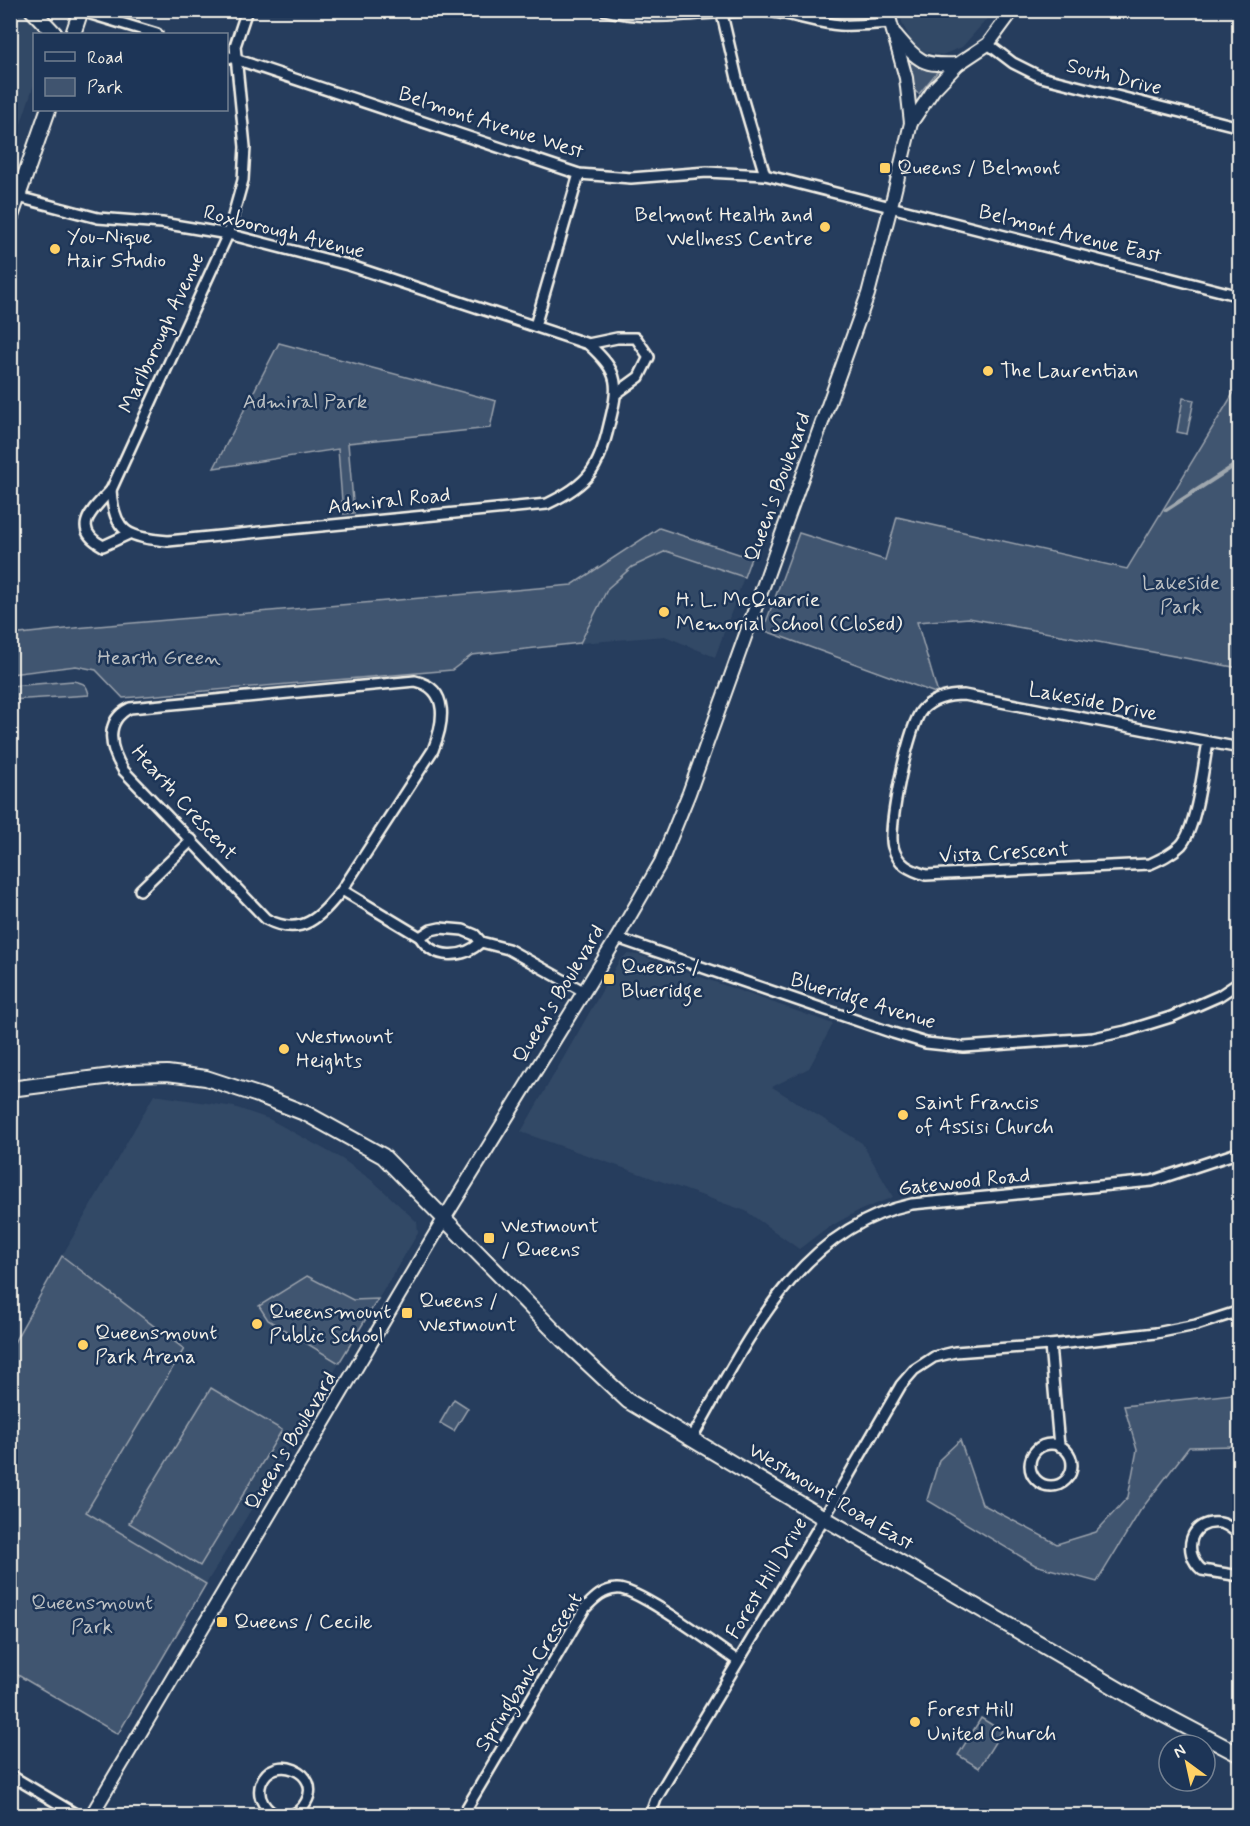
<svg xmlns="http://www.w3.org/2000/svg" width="1250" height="1826" font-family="Mynerve,sans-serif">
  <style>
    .built { fill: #334966 }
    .green { fill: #40546f; stroke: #9aa2ac; stroke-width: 1.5 }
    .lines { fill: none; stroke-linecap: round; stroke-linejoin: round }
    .stream { stroke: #9fa7ae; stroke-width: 4 }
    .minor-casing { stroke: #f4f1e8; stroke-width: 14 }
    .tertiary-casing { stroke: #f4f1e8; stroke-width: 16 }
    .secondary-casing { stroke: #f4f1e8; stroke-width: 18 }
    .minor { stroke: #1d3557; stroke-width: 9 }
    .tertiary { stroke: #1d3557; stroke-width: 12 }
    .secondary { stroke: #1d3557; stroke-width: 14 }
    .poi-dot { fill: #ffd166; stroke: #1d3557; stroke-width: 2 }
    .labels { text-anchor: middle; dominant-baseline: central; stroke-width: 5; stroke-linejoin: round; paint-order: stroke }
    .street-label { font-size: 21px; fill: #f4f1e8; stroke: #1d3557 }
    .poi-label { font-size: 21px; fill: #f4f1e8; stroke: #1d3557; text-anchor: start }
    .park-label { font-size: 21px; fill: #bec2c4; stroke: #1d3557 }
  </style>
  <rect width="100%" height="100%" fill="#263d5d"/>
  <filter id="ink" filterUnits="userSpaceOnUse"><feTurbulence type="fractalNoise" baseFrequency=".0167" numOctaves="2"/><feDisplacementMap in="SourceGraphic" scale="12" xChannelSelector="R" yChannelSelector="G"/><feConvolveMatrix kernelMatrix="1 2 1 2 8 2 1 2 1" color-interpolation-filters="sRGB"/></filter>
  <g filter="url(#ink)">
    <!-- built -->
    <g class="built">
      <path d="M11 11 49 22 52 34H34V84L11 154Z"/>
      <path d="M899 11V10L994 11 962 47 942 55 921 51 913 44 903 25Z"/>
      <path d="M666 551 744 577 715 657 665 636 580 643 608 588 632 567Z"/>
      <path d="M627 954 639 955 833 1024 809 1068 772 1087 862 1143 893 1197 856 1212 824 1230 799 1249 746 1211 521 1132 619 961Z"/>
      <path d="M154 1095 234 1107 269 1119 342 1159 374 1182 417 1222 418 1233 206 1584 86 1512 184 1349 62 1256Z"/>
    </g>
    <!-- green -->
    <g class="green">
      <path d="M913 62 938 71 919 94 915 91 910 64Z"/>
      <path d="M279 343 496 401 490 428 348 443 354 513 343 514 338 449 214 468Z"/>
      <path d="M1239 384V668L969 618 917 622 938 694 763 630 799 533 885 560 897 517 1127 569Z"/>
      <path d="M1183 398 1194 400 1187 434 1177 432Z"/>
      <path d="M659 528 751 558 744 577 666 551 632 567 608 588 580 643 472 655 452 670 123 698 96 670 76 666 11 674V635L75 628 572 585Z"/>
      <path d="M73 681C84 683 87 684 89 695L11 700V686Z"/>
      <path d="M62 1256 184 1349 86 1512 206 1584 118 1734 11 1671V1348Z"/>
      <path d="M307 1276 353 1300 378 1299 339 1363 268 1320 259 1306Z"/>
      <path d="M211 1388 282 1430 200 1566 129 1523Z"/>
      <path d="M1233 1394 1239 1400V1448L1236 1446 1189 1447 1140 1511 1097 1582 1035 1565 927 1500 939 1460 960 1440 982 1504 1057 1544 1096 1532 1128 1497 1137 1450 1124 1406Z"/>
      <path d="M454 1399 468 1408 454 1431 440 1423Z"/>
      <path d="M981 1718 1002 1731 979 1768 958 1755Z"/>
    </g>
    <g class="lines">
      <!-- stream -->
      <path class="stream" d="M1166 510 1240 462"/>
      <!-- minor casing -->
      <g class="minor-casing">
        <g id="minor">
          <path d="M604 10C660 24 708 10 763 11 789 12 814 23 840 25 856 26 874 24 890 23"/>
          <path d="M721 10 739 87 765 175"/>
          <path d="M81 11 157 34"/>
          <path d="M988 44 1013 63 1041 77 1240 127"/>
          <path d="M226 56 579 174 631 178 707 172 765 175 1240 296"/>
          <path d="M18 197 98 218 162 223 228 234 348 265 588 344C621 373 619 385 609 425 599 469 589 484 547 504L168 541C129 537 114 534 111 490L228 234 243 180 245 147 235 46 247 10"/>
          <path d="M535 326 579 174"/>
          <path d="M588 344 617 338H636L649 357 639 377 617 393"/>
          <path d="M111 490C94 509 69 528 103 546L129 534"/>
          <path d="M415 681C451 689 443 725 433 750L342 890C320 917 302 938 266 919L124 771C110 750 103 721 130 708Z"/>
          <path d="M1208 742C1203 767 1197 827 1181 845 1172 854 1161 859 1150 864L926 875C910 870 898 865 893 847 887 829 909 724 922 710 933 698 949 695 964 695L1240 748"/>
          <path d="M140 890 192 840"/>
          <path d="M342 890 420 937C434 960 463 959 481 942"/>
          <path d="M420 937 431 930 440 928 463 930 475 935 481 942 508 949 583 991"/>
          <path d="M617 938 893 1033 926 1043 964 1047 1093 1038 1126 1031 1171 1017 1219 996 1240 982"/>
          <path d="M1050 1345 1059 1446"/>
          <path d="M692 1438C746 1344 796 1229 912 1204L1152 1181 1240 1152"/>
          <circle cx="1051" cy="1465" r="21"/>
          <path d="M1240 1535C1233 1530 1228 1524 1220 1523 1190 1519 1181 1552 1202 1570L1240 1576"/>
          <path d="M10 1775 79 1816"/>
          <path d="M280 1816C266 1812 256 1798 261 1783 273 1751 323 1773 306 1802 302 1810 296 1814 288 1816"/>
          <path d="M462 1816 585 1608C594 1599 602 1590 616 1589 636 1586 717 1647 738 1661"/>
          <path d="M650 1816 656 1799 824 1518 901 1385 914 1370 934 1357 955 1352 1050 1345 1156 1333 1196 1325 1240 1311"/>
        </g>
      </g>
      <!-- tertiary casing -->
      <g class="tertiary-casing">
        <g id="tertiary">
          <path d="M896 35C919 62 922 66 958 64"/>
          <path d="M911 123 934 89 958 64 988 44 1013 10"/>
          <path d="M91 1816 444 1219 617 938 661 862 689 793 868 294 891 206 911 123 906 78 887 10"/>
        </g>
      </g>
      <!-- secondary casing -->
      <g class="secondary-casing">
        <g id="secondary">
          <path d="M32 10 55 34"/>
          <path d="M73 34 81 10"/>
          <path d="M10 219 48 110"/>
          <path d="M10 1089 128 1074 167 1073 206 1078 261 1096 307 1114 383 1156 564 1341 628 1401 824 1518 1149 1707 1240 1755"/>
        </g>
      </g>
      <!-- minor -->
      <use href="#minor" class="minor"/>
      <!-- tertiary -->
      <use href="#tertiary" class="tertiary"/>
      <!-- secondary -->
      <use href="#secondary" class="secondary"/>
    </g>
  </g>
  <!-- markers -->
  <g class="poi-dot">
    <rect x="879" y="162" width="12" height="12" rx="3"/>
    <circle cx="825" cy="227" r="6"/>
    <circle cx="55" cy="249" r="6"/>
    <circle cx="988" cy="371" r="6"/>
    <circle cx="664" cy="612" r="6"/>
    <rect x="603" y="973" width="12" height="12" rx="3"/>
    <circle cx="284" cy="1049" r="6"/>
    <circle cx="903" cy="1115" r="6"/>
    <rect x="483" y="1232" width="12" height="12" rx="3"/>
    <rect x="401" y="1307" width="12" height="12" rx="3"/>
    <circle cx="257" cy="1324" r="6"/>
    <circle cx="83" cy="1345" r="6"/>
    <rect x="216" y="1616" width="12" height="12" rx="3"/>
    <circle cx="915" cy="1722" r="6"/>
  </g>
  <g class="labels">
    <!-- street labels -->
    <g class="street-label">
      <text transform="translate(1114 77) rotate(14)">South Drive</text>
      <text transform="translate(491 123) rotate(18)">Belmont Avenue West</text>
      <text transform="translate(284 232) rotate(14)">Roxborough Avenue</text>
      <text transform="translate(1070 234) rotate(14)">Belmont Avenue East</text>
      <text transform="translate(162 333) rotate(-65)">Marlborough Avenue</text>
      <text transform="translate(778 487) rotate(-70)">Queen's Boulevard</text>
      <text transform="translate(389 501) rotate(-6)">Admiral Road</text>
      <text transform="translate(1093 702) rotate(11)">Lakeside Drive</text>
      <text transform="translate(184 803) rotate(48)">Hearth Crescent</text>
      <text transform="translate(1004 853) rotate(-3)">Vista Crescent</text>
      <text transform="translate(559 994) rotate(-59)">Queen's Boulevard</text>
      <text transform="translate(863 1001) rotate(17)">Blueridge Avenue</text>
      <text transform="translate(964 1182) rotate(-6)">Gatewood Road</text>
      <text transform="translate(291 1441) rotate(-59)">Queen's Boulevard</text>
      <text transform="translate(831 1497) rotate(31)">Westmount Road East</text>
      <text transform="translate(767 1578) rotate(-59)">Forest Hill Drive</text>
      <text transform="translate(529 1672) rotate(-58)">Springbank Crescent</text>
    </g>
    <!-- poi labels -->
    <g class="poi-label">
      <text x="897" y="168">Queens / Belmont</text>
      <text x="813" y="215" text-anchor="end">Belmont Health and<tspan x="813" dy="24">Wellness Centre</tspan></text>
      <text x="67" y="237">You-Nique<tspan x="67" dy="24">Hair Studio</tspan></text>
      <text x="1000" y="371">The Laurentian</text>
      <text x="676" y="600">H. L. McQuarrie<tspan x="676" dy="24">Memorial School (Closed)</tspan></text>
      <text x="621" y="967">Queens /<tspan x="621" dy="24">Blueridge</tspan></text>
      <text x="296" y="1037">Westmount<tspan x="296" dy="24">Heights</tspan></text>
      <text x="915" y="1103">Saint Francis<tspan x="915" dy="24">of Assisi Church</tspan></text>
      <text x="501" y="1226">Westmount<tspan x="501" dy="24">/ Queens</tspan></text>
      <text x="419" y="1301">Queens /<tspan x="419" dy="24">Westmount</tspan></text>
      <text x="269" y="1312">Queensmount<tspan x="269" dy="24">Public School</tspan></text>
      <text x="95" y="1333">Queensmount<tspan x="95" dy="24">Park Arena</tspan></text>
      <text x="234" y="1622">Queens / Cecile</text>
      <text x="927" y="1710">Forest Hill<tspan x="927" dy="24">United Church</tspan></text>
    </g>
    <!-- park labels -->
    <g class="park-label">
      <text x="305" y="402">Admiral Park</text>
      <text x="1181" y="583">Lakeside<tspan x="1181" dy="24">Park</tspan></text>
      <text x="159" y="658">Hearth Green</text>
      <text x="92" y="1603">Queensmount<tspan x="92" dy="24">Park</tspan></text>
    </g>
  </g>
  <!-- margin -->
  <rect width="1250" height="1826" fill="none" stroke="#1d3557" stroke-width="36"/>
  <rect x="18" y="18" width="1214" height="1790" fill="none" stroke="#f4f1e8" stroke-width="2" filter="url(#ink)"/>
  <!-- legend -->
  <rect x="33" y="33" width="195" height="78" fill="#1d3557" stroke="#738091" stroke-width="1.5"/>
  <rect x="45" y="52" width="30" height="9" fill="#1d3557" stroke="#738091" stroke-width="1.5"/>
  <text x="87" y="63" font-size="18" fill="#f4f1e8">Road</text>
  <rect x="45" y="78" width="30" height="18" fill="#40546f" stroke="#738091" stroke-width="1.5"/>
  <text x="87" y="93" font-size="18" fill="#f4f1e8">Park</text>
  <!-- north arrow -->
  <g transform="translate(1187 1763) rotate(327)"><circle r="28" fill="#1d3557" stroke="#738091" stroke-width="1.5"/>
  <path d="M0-4.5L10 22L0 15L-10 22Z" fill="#ffd166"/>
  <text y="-9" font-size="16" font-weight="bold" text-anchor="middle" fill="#f4f1e8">N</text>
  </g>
</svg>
